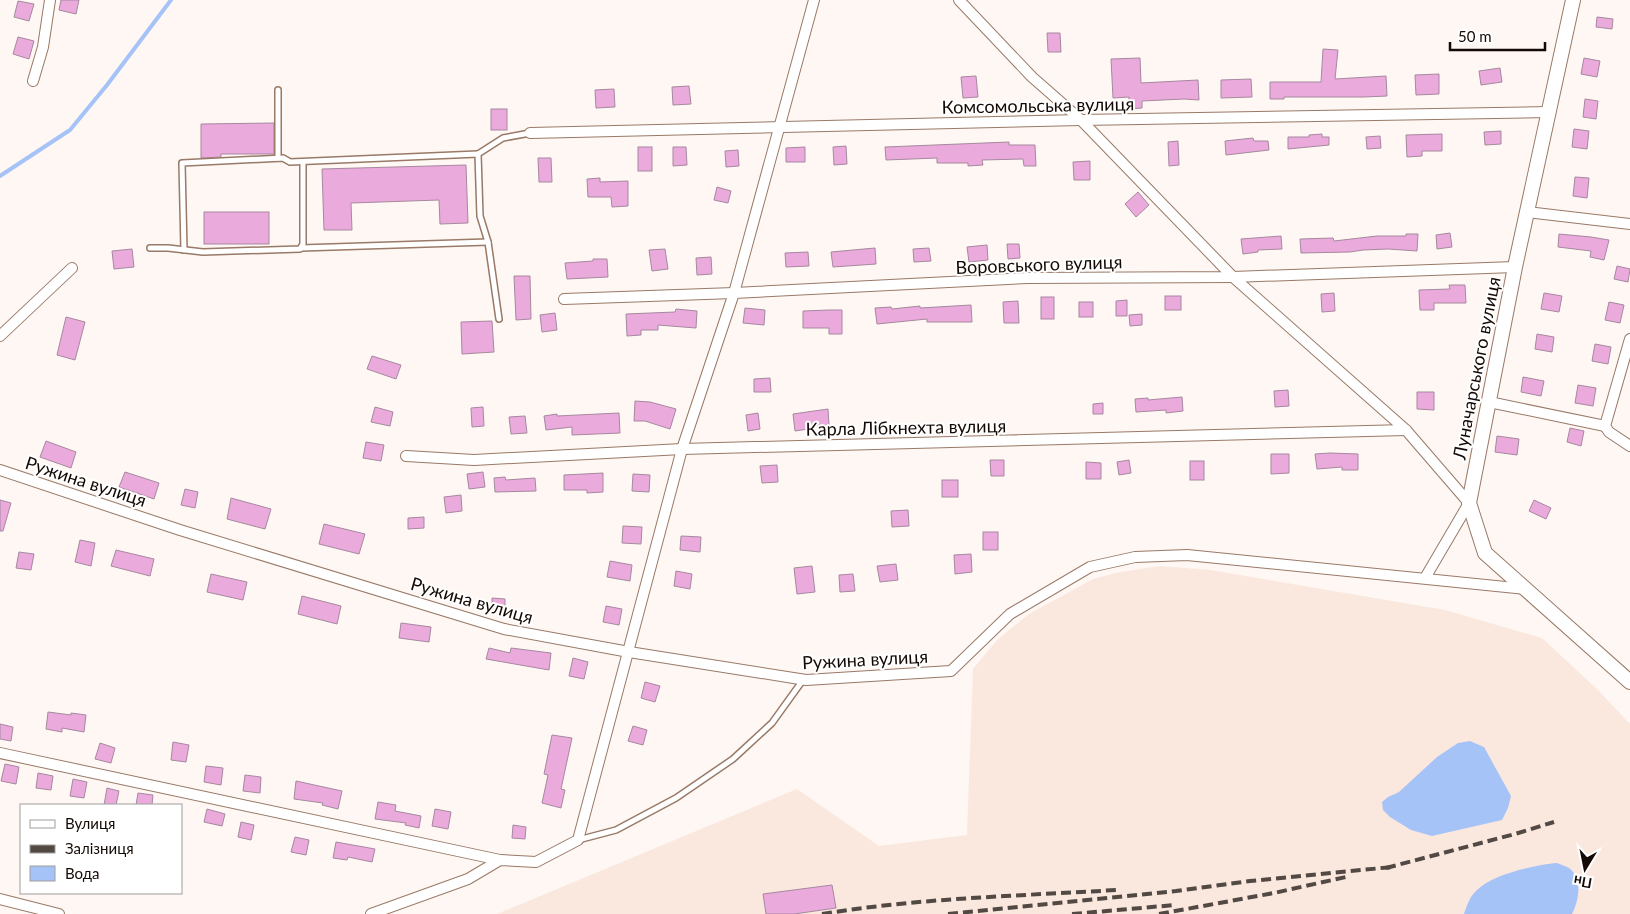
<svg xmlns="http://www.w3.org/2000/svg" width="1630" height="914" font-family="Lato,sans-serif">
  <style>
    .built { fill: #fae8de }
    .water { fill: #a6c3f7 }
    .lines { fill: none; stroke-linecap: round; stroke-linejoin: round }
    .stream { stroke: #a6c3f7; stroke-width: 4 }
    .building { fill: #ebaadc; stroke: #a6889f }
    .lane-casing { stroke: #997967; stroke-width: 8 }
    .street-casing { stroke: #997967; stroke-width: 12 }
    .secondary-casing { stroke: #997967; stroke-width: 16 }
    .lane { stroke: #fff; stroke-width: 5 }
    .street { stroke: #fff; stroke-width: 10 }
    .secondary { stroke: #fff; stroke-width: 14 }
    .rail { stroke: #524844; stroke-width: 4; stroke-dasharray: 10 5; stroke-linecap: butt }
    .labels { text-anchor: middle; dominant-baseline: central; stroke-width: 4; stroke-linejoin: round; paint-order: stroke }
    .street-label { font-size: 18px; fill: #140904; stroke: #fff }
  </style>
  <rect width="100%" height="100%" fill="#fef7f3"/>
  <!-- built -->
  <path class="built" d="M1160 566 1210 570 1445 610 1542 638 1598 690 1630 724V914H497L797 789 879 846 967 835 973 669 998 639 1029 614 1093 579 1115 573Z"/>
  <!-- water -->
  <g class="water">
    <path d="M1470 741 1484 747 1511 796 1508 808 1502 820 1432 836 1411 830 1390 817 1383 810 1382 802 1388 797 1399 792 1437 757 1458 743Z"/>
    <path d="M1557 863C1561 865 1566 866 1569 868 1583 878 1579 901 1572 914H1464C1467 905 1470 896 1477 890 1493 874 1535 865 1557 863Z"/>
  </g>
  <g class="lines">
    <!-- stream -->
    <path class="stream" d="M0 176 70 130 107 85 171 0"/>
  </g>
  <!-- building -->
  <g class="building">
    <path d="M61 0H79L76 14 59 10Z"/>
    <path d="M18 1 34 4 29 21 14 17Z"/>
    <path d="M1597 17 1613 19 1612 29 1596 27Z"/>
    <path d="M1047 33H1060L1061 52H1048Z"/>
    <path d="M18 37 34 41 29 59 13 54Z"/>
    <path d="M1323 49 1338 50 1335 79 1386 76 1387 96 1364 97H1284V99H1270V82H1321Z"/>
    <path d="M1140 58 1141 83 1198 80 1199 100 1184 99 1142 101V108L1129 109V97L1113 98 1111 59Z"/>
    <path d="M1584 58 1600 61 1597 77 1581 74Z"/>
    <path d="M1500 68 1502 82 1481 85 1479 71Z"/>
    <path d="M1439 74V94L1416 95 1415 75Z"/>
    <path d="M976 76 978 97 963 98 961 77Z"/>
    <path d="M1251 79 1252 97 1221 98V80Z"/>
    <path d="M689 86 691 104 673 105 672 87Z"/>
    <path d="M614 89 615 107 596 108 595 90Z"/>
    <path d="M1585 99 1598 101 1596 119 1583 117Z"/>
    <rect x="491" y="109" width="16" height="21"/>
    <path d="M274 123V154H221V157L201 158V124Z"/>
    <path d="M1574 129 1589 131 1587 149 1572 147Z"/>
    <path d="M1501 131V144L1485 145 1484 132Z"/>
    <path d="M1322 134V137H1329V145L1288 149V137H1309V135Z"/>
    <path d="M1442 134V151H1422V156L1407 157 1406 135Z"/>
    <path d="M1380 136 1381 148 1367 149 1366 137Z"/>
    <path d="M1253 138 1254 141H1268L1269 150 1226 155 1225 141Z"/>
    <path d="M1178 141 1179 165 1169 166 1168 142Z"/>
    <path d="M1009 142V145H1035L1036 166H1024L1023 159 982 160 983 165 968 166V163H937V158L886 160 885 147Z"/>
    <path d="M846 146 847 164 834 165 833 147Z"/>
    <rect x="638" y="147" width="14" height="24"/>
    <path d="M673 147H686L687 165 673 166Z"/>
    <path d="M805 147V162H786V148Z"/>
    <path d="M738 150 739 166 726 167 725 151Z"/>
    <path d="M538 158H551L552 182H539Z"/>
    <path d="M1090 161V180H1074L1073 162Z"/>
    <path d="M466 165 468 223 440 224 439 200 351 203 352 230H324L322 169Z"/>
    <path d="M1575 177 1589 178 1587 198 1573 196Z"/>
    <path d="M600 178V182L628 181V206L612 207 611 197H588L587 179Z"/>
    <path d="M717 187 731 191 728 203 714 200Z"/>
    <path d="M1138 192 1149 205 1136 217 1125 204Z"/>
    <rect x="204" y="212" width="65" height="32"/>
    <path d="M1450 233 1452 247 1437 249 1436 235Z"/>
    <path d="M1406 234H1418L1417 251 1388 249 1363 250 1350 252 1301 253 1300 239 1333 238 1334 241 1377 236H1406Z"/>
    <path d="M1559 234 1591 237 1609 240 1604 260 1590 257 1591 251 1558 247Z"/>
    <path d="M1281 236 1282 249 1258 250V252L1243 254 1241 239Z"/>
    <path d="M1007 244H1019L1020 258 1008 259Z"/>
    <path d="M987 245 988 260 969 262 967 247Z"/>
    <path d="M875 248 876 264 833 267 831 252Z"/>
    <path d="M929 248 931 261 914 262 913 249Z"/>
    <path d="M132 249 134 267 114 269 112 251Z"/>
    <path d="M665 249 668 269 652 271 649 250Z"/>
    <path d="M808 252 809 266 786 267 785 253Z"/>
    <path d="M711 257 712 274 697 275 696 258Z"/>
    <path d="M593 259H607L608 277 567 279 565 263 593 261Z"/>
    <path d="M1617 266 1630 269 1628 282 1614 279Z"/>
    <path d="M514 276H530L531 319 516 320Z"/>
    <path d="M1449 285H1465L1466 303H1434V310H1420L1419 290 1450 289Z"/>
    <path d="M1334 293 1335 311 1322 312 1321 294Z"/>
    <path d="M1544 293 1562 296 1559 312 1541 309Z"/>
    <rect x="1165" y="296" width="16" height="14"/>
    <rect x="1041" y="297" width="13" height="22"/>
    <path d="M1127 300V316H1116V301Z"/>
    <path d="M1018 301 1019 323H1004L1003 302Z"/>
    <rect x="1079" y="302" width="14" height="15"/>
    <path d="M1609 302 1624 305 1620 323 1605 320Z"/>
    <path d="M971 305 972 322H927V319L877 324 875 308 891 307 892 309 920 306V308Z"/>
    <path d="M745 308 765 310 764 325 743 323Z"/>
    <path d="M676 309 697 311 696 328 658 325V330H641V335L627 336 626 314 675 312Z"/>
    <path d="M829 310H842V334H829V328H803V311Z"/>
    <path d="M555 313 557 330 542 332 540 315Z"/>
    <path d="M1142 314V325L1130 326 1129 315Z"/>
    <path d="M66 317 85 322 75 360 57 355Z"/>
    <path d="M492 321 494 352 462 354 461 322Z"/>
    <path d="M1537 334 1554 337 1552 352 1535 349Z"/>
    <path d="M1595 344 1611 347 1608 364 1592 361Z"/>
    <path d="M372 356 401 365 396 379 367 369Z"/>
    <path d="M1523 377 1544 381 1541 396 1521 392Z"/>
    <path d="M770 378 771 392H754V379Z"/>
    <path d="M1578 385 1596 388 1593 406 1575 403Z"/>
    <path d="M1288 390 1289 406 1275 407 1274 391Z"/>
    <path d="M1417 392H1434V410L1417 409Z"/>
    <path d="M1182 397 1183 411 1166 413V410L1136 412 1135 399 1148 398V400Z"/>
    <path d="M635 401 650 402 676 409 670 429 645 421H634Z"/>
    <path d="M1103 403V414H1093V404Z"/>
    <path d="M375 407 393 412 390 426 371 422Z"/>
    <path d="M483 407 484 426 472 427 471 408Z"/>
    <path d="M828 409 829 425 809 427V429L795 431 793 414Z"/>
    <path d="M619 413 620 433 572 435V427L546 430 544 416 557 414V416Z"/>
    <path d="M758 413 760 429 748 431 746 415Z"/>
    <path d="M525 416 527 433 511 434 509 417Z"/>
    <path d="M1570 428 1584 431 1581 446 1567 442Z"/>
    <path d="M1497 436 1519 439 1517 455 1495 452Z"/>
    <path d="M46 441 76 452 71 468 40 457Z"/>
    <path d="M366 442 384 445 381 461 363 458Z"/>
    <path d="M1330 453 1358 454V470H1342V467L1317 469 1315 454Z"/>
    <path d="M1271 454H1289V473L1271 474Z"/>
    <path d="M990 460H1004V476H991Z"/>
    <path d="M1129 460 1131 473 1119 475 1117 462Z"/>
    <rect x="1190" y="461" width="14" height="19"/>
    <path d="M1086 462 1101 463V479H1086Z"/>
    <path d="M777 465 778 482 762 483 760 466Z"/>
    <path d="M125 472 159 483 154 499 119 487Z"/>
    <path d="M483 472 485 487 469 489 467 474Z"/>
    <path d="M603 473V492L587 493V490H564V475Z"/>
    <path d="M633 474 650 475 649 492 632 491Z"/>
    <path d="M505 477 506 480 535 478 536 491 495 492 494 478Z"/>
    <rect x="942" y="480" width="16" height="17"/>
    <path d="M185 489 198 492 195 508 181 505Z"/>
    <path d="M461 495 462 511 446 513 444 497Z"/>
    <path d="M231 498 271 509 265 529 227 519Z"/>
    <path d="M0 500 11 503 3 531H0Z"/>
    <path d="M1534 500 1551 508 1546 519 1529 511Z"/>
    <path d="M908 510 909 526 892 527 891 511Z"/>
    <path d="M424 517V528L408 529V518Z"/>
    <path d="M324 524 365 534 359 554 319 544Z"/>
    <path d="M623 526 642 527 641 544 622 543Z"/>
    <rect x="983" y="532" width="15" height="18"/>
    <path d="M681 536 701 537 700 552 680 550Z"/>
    <path d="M80 540 95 543 91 566 75 562Z"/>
    <path d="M116 550 154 559 150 576 111 566Z"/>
    <path d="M19 552 34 554 31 570 16 568Z"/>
    <path d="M971 554 972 572 955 574 954 555Z"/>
    <path d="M610 561 632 565 630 581 607 577Z"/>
    <path d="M896 564 898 580 880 582 877 566Z"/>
    <path d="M812 566 815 592 797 594 794 568Z"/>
    <path d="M676 571 692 574 690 589 674 586Z"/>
    <path d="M211 574 247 582 243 600 207 592Z"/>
    <path d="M853 574 855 591 840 592 839 575Z"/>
    <path d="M302 596 341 606 337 624 298 614Z"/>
    <path d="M492 598 505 599V611H492Z"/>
    <path d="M606 606 622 609 619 625 603 622Z"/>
    <path d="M401 623 431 627 429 642 399 638Z"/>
    <path d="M489 648 510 653 511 648 551 653 549 670 486 659Z"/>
    <path d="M573 658 588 662 584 679 569 676Z"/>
    <path d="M645 682 660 686 655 702 641 698Z"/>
    <path d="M48 712 71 715V713L86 715 84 732 62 728V732L46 729Z"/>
    <path d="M0 724 13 727 11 741 0 739Z"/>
    <path d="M633 726 647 730 643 745 628 741Z"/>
    <path d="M552 735 572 738 561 789 565 790 561 808 542 803 548 775 544 774Z"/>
    <path d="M173 742 189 745 186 762 171 760Z"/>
    <path d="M100 743 115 748 111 763 95 759Z"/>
    <path d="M5 764 19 767 16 784 1 781Z"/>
    <path d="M206 766 223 768 221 785 204 782Z"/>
    <path d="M38 773 53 776 51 790 36 788Z"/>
    <path d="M245 775 261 777 260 793 243 791Z"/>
    <path d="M73 779 87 782 84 798 70 796Z"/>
    <path d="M296 781 342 791 338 809 322 805 323 803 294 799Z"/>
    <path d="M107 788 119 791 116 805H104Z"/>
    <path d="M138 793 153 795 152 805H136Z"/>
    <path d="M378 802 396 805 395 811 421 816 419 828 405 825 406 823 375 819Z"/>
    <path d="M207 809 225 814 222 826 204 822Z"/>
    <path d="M435 809 451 812 448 829 432 826Z"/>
    <path d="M241 822 254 825 251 840 238 837Z"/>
    <path d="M513 825 526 827 525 839 512 838Z"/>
    <path d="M295 837 309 840 306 855 291 852Z"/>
    <path d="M336 842 375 849 372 862 348 857 347 860 333 858Z"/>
    <path d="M832 885 836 908 794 914H766L763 894Z"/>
  </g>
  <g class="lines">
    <!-- lane casing -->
    <g class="lane-casing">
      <g id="lane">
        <path d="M278 90V158"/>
        <path d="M150 248H168L203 252 300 249 303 244V162"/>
        <path d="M301 248 488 242"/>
        <path d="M184 250 182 163 283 158 290 162 478 154"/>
        <path d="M499 319 488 242 480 216 478 154 503 138 530 133"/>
        <path d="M578 840 616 830 676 798 733 759 772 723 803 680"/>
      </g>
    </g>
    <!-- street casing -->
    <g class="street-casing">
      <g id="street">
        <path d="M959 0 1032 77 1081 120 1233 277 1406 430 1469 503 1425 578"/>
        <path d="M33 81 43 47 50 0"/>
        <path d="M530 133 1081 120 1548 112"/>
        <path d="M1527 212 1630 224"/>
        <path d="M564 299 734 293 1028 278 1233 277 1515 267"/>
        <path d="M0 336 72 268"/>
        <path d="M1489 402 1605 426 1630 339"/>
        <path d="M1605 426 1609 432 1630 446"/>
        <path d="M406 456 474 460 682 449 1406 430"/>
        <path d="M0 470 180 530 504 629 629 652 806 680 951 671 1010 614 1090 567 1135 557 1187 555 1526 589"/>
        <path d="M0 753 500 860"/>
        <path d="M0 899 59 914"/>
        <path d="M371 914 468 879 500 860 536 862 578 840 682 449 734 293 814 0"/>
      </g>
    </g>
    <!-- secondary casing -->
    <g class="secondary-casing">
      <path id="secondary" d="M1573 0 1515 267 1469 503 1485 553 1630 682"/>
    </g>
    <!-- lane -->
    <use href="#lane" class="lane"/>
    <!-- street -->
    <use href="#street" class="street"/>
    <!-- secondary -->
    <use href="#secondary" class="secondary"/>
    <!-- rail -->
    <g class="rail">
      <path d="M1386 868 1515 834 1554 822"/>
      <path d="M822 914C919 898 1018 896 1116 890"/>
      <path d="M948 914 1176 891 1250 881 1392 867"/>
      <path d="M1072 914 1175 905"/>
      <path d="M1159 914 1274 893 1346 877"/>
    </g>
  </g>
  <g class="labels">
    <!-- street labels -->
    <g class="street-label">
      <text transform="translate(1038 105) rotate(-1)">Комсомольська вулиця</text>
      <text transform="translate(1039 264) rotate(-2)">Воровського вулиця</text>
      <text transform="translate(1476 368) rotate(-79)">Луначарського вулиця</text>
      <text transform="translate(906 427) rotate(-1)">Карла Лібкнехта вулиця</text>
      <text transform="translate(86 481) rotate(18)">Ружина вулиця</text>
      <text transform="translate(472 600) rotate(16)">Ружина вулиця</text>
      <text transform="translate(865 659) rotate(-3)">Ружина вулиця</text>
    </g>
  </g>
  <!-- legend -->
  <rect x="20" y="804" width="162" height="90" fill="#ffffff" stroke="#a19d9b"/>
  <rect x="30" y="820" width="25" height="8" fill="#ffffff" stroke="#a19d9b"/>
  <text x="65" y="829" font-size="15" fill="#140904">Вулиця</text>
  <rect x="30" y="845" width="25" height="8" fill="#524844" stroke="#a19d9b"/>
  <text x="65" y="854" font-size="15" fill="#140904">Залізниця</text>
  <rect x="30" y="866" width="25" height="15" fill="#a6c3f7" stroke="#a19d9b"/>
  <text x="65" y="879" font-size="15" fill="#140904">Вода</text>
  <!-- north arrow -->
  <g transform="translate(1585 869) rotate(190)" stroke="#ffffff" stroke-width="4" paint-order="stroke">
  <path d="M0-4L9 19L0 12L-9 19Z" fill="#140904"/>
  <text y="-8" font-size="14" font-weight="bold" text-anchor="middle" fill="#140904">Пн</text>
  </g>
  <!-- scale -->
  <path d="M1450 42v8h95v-8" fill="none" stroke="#140904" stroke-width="2.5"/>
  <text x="1458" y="42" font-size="15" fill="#140904" stroke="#ffffff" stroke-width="4" paint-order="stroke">50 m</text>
</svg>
